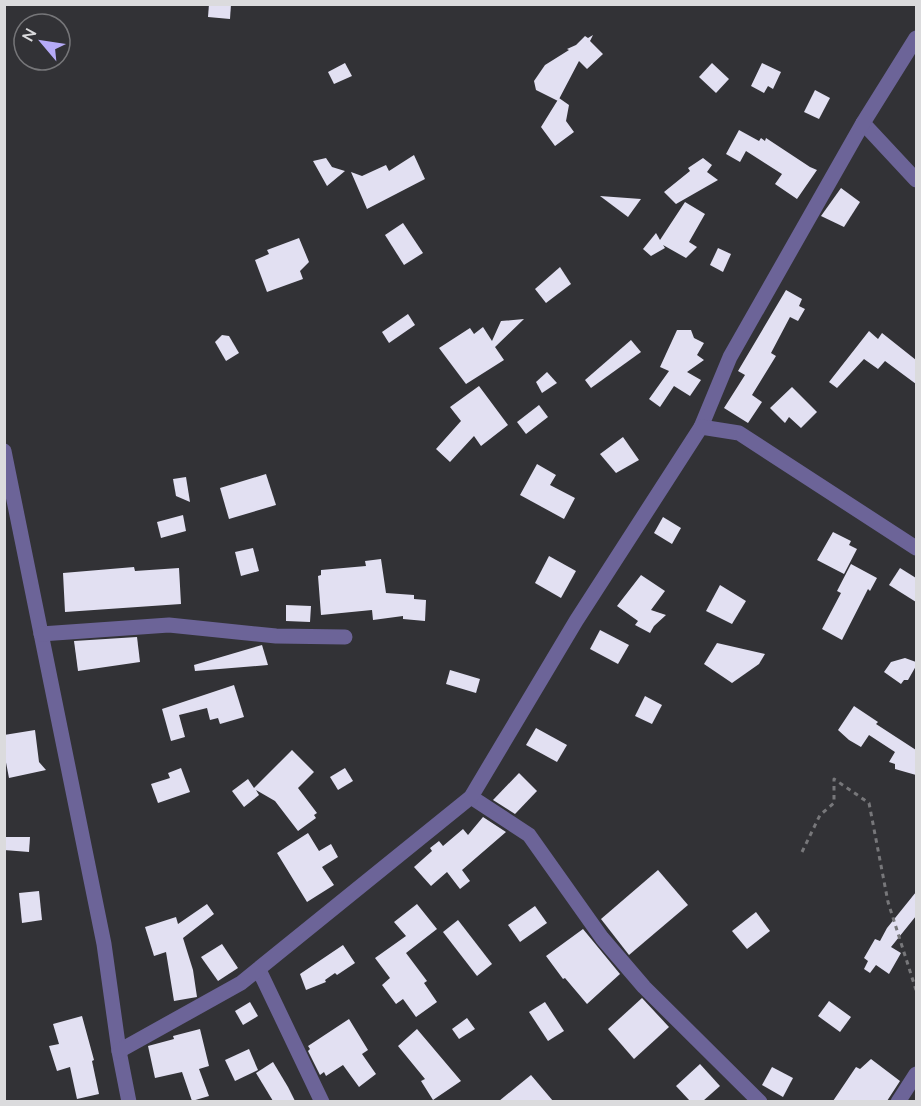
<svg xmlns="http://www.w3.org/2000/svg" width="921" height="1106" font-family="'Nunito Sans',sans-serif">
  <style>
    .building { fill: #e2e0f2 }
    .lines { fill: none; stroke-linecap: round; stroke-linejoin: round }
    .path { stroke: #77777a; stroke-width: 3; stroke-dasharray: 4.5 4.5; stroke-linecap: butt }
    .street { stroke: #6c6498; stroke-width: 15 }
  </style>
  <rect width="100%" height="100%" fill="#323236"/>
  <!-- building -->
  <g class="building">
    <path d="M209 4H231L230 19 208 17Z"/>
    <path d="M593 35 590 41 603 54 587 69 579 61 558 101 536 90 534 81 545 65 569 50 567 49 576 45 585 36 588 38Z"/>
    <path d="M345 63 352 76 334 84 328 72Z"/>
    <path d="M712 63 729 79 716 93 699 77Z"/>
    <path d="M762 63 781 72 773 89 768 86 764 93 751 86Z"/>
    <path d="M815 90 830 98 819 119 804 112Z"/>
    <path d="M559 98 569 105 566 121 574 132 555 146 541 127Z"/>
    <path d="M739 130 759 141 761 138 765 141 766 138 810 167 817 170 797 199 775 184 782 174 746 151 740 162 726 154Z"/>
    <path d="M414 155 425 179 367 209 351 172 362 176 386 165 389 171Z"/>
    <path d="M326 158 332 167 345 171 327 186 313 161Z"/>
    <path d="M703 158 712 165 707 172 718 180 676 204 664 192 690 171 688 168Z"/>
    <path d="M841 188 860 202 844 227 821 216Z"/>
    <path d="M600 196 641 199 628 217Z"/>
    <path d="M685 202 705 214 689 242 697 247 686 258 663 245 665 248 651 256 643 249 656 233 660 240Z"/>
    <path d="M403 223 423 253 404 265 385 235Z"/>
    <path d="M299 238 309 262 300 271 303 279 267 292 255 260 269 254 267 250Z"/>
    <path d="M718 248 731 254 723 272 710 265Z"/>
    <path d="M560 267 571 284 546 303 535 289Z"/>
    <path d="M786 290 802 299 799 306 805 309 798 321 790 317 771 353 776 356 752 395 762 402 748 423 724 408 745 375 738 371Z"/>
    <path d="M408 314 415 325 389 343 382 332Z"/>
    <path d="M524 319 495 347 504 360 466 384 439 348 470 328 474 334 483 327 492 341 501 321Z"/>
    <path d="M677 330H691L694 338 704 343 697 355 704 360 687 372 701 380 690 396 674 386 660 407 649 399 669 371 660 367Z"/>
    <path d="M869 331 878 339 882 333 916 360V384L885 361 878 369 864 359 837 388 829 382Z"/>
    <path d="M222 335 229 336 239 353 226 361 215 342Z"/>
    <path d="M631 340 641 352 591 388 585 380Z"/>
    <path d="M547 372 557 383 542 393 536 382Z"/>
    <path d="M479 386 508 425 481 446 474 436 450 462 436 449 461 421 450 407Z"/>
    <path d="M792 387 817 412 801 428 789 417 785 423 770 408Z"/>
    <path d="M539 405 548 417 526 434 517 422Z"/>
    <path d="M623 437 639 460 616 473 600 454Z"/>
    <path d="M537 464 556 475 550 485 575 498 564 519 520 495Z"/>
    <path d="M266 474 276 505 229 519 220 488Z"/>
    <path d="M186 477 190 502 176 496 173 479Z"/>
    <path d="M183 515 186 531 161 538 157 522Z"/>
    <path d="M663 517 681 528 672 544 654 533Z"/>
    <path d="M833 532 851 541 849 545 857 549 844 574 817 560Z"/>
    <path d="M253 548 259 571 241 576 235 552Z"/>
    <path d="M549 556 576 571 561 598 535 583Z"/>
    <path d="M381 559 386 593 414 595V599L426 600 425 621 403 619V616L373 620 372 610 321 615 318 576 321 575V570L366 566 365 561Z"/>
    <path d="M851 564 877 578 870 591 868 589 842 640 822 629 841 593 837 591Z"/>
    <path d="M134 567 135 571 179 568 181 604 65 612 63 573Z"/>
    <path d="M900 568 916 578V602L889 585Z"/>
    <path d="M641 575 665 591 651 610 666 615 654 626 650 633 635 625 638 621 617 606Z"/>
    <path d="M720 585 746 601 732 624 706 611Z"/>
    <path d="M286 605 311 606 310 622 286 621Z"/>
    <path d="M600 630 629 645 618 664 590 649Z"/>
    <path d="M137 637 140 662 78 671 74 641Z"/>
    <path d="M717 643 765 654 759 664 732 683 704 664Z"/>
    <path d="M262 645 268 665 195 671 194 665Z"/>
    <path d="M905 658 916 662V666L908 680H904L901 684 884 672 891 662Z"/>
    <path d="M450 670 480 679 476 693 446 684Z"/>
    <path d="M234 685 244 717 220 724 218 718 210 720 207 708 179 715 185 737 171 741 162 709Z"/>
    <path d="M645 696 662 705 652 724 635 716Z"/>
    <path d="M854 706 878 722 876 724 916 750V775L895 769V764L889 762 895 752 869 735 861 747 849 740 838 730Z"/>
    <path d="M536 728 567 745 557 762 526 745Z"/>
    <path d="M35 730 39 762 46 770 9 778 4 752V735Z"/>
    <path d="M292 750 314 772 298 788 317 813 314 815 316 818 298 831 275 801 256 790 259 795 244 807 232 791 248 779 254 788Z"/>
    <path d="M181 768 190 792 158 803 151 784 170 778 168 773Z"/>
    <path d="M345 768 353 781 338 790 330 777Z"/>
    <path d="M519 773 537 791 515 814 493 800Z"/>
    <path d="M483 817 506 832 462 870 470 881 460 889 447 872 431 886 414 867 432 851 430 848 439 841 443 846 463 829 468 835Z"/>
    <path d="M308 833 319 851 331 844 338 857 322 867 334 885 307 902 277 853Z"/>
    <path d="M4 837H30L29 852 4 850Z"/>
    <path d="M658 870 688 905 629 955 601 919Z"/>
    <path d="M39 891 42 920 22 923 19 893Z"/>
    <path d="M916 892V916L891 947 901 953 889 974 876 965 870 973 864 969 868 961 864 958 875 939 880 941 887 928Z"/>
    <path d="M207 904 214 914 183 938 193 970 197 997 174 1001 166 952 154 956 145 927 176 917 178 924Z"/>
    <path d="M417 904 437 929 406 953 427 981 424 983 437 1002 416 1017 403 999 396 1004 382 985 390 978 375 958 406 936 394 922Z"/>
    <path d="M535 906 547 923 520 942 508 925Z"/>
    <path d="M756 912 770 931 747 949 732 931Z"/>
    <path d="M458 920 492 964 477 976 443 932Z"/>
    <path d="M583 929 620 974 587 1004 565 978 563 979 546 956Z"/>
    <path d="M222 944 238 968 218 981 201 957Z"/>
    <path d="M343 945 355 963 337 975 335 973 325 980 326 982 306 990 300 974Z"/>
    <path d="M642 998 669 1027 634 1059 608 1029Z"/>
    <path d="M829 1001 851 1017 840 1032 818 1016Z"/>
    <path d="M250 1002 258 1016 243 1025 235 1011Z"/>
    <path d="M545 1002 564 1031 548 1041 529 1012Z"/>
    <path d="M82 1016 94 1060 92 1061 99 1094 77 1099 70 1067 57 1071 49 1046 59 1044 53 1024Z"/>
    <path d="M467 1018 475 1029 459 1039 452 1029Z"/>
    <path d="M349 1019 368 1050 362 1054 376 1074 359 1087 343 1065 326 1076 324 1072 320 1075 308 1051 310 1049 308 1046Z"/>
    <path d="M200 1029 209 1066 199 1069 209 1096 192 1101 182 1072 155 1078 148 1046 174 1039 173 1036Z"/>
    <path d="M417 1029 461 1081 433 1100 421 1081 425 1079 398 1046Z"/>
    <path d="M249 1049 258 1070 235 1081 225 1060Z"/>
    <path d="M871 1059 900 1081 887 1101H833L856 1067 860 1069Z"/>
    <path d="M273 1062 288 1087 295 1101H273L256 1073Z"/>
    <path d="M700 1064 720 1086 703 1101H690L676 1086Z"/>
    <path d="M772 1067 793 1078 783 1097 762 1085Z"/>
    <path d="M531 1075 553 1101H499Z"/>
  </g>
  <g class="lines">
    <!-- path -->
    <path class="path" d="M802 852 820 815 834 803V779L869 803 888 902 916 990"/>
    <!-- street -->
    <g class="street">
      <path d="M863 123 916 180"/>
      <path d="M701 427 730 357 863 123 916 38"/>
      <path d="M4 451 104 944 119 1051 129 1102"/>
      <path d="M41 634 169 625 276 636 345 637"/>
      <path d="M471 797 529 835 602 938 644 987 760 1102"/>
      <path d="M259 970 322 1102"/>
      <path d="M119 1051 241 983 471 797 576 621 701 427 739 433 916 548"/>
      <path d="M898 1102 916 1074"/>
    </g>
  </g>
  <!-- border -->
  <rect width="921" height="1106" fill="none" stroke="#dbdbdd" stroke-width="12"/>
  <!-- north arrow -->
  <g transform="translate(42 42) rotate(299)"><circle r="28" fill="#323236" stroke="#767679" stroke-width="1.5"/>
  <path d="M0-4.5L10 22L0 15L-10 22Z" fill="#b6abf8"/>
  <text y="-9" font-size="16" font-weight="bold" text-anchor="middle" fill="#dbdbdd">N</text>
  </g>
</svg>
